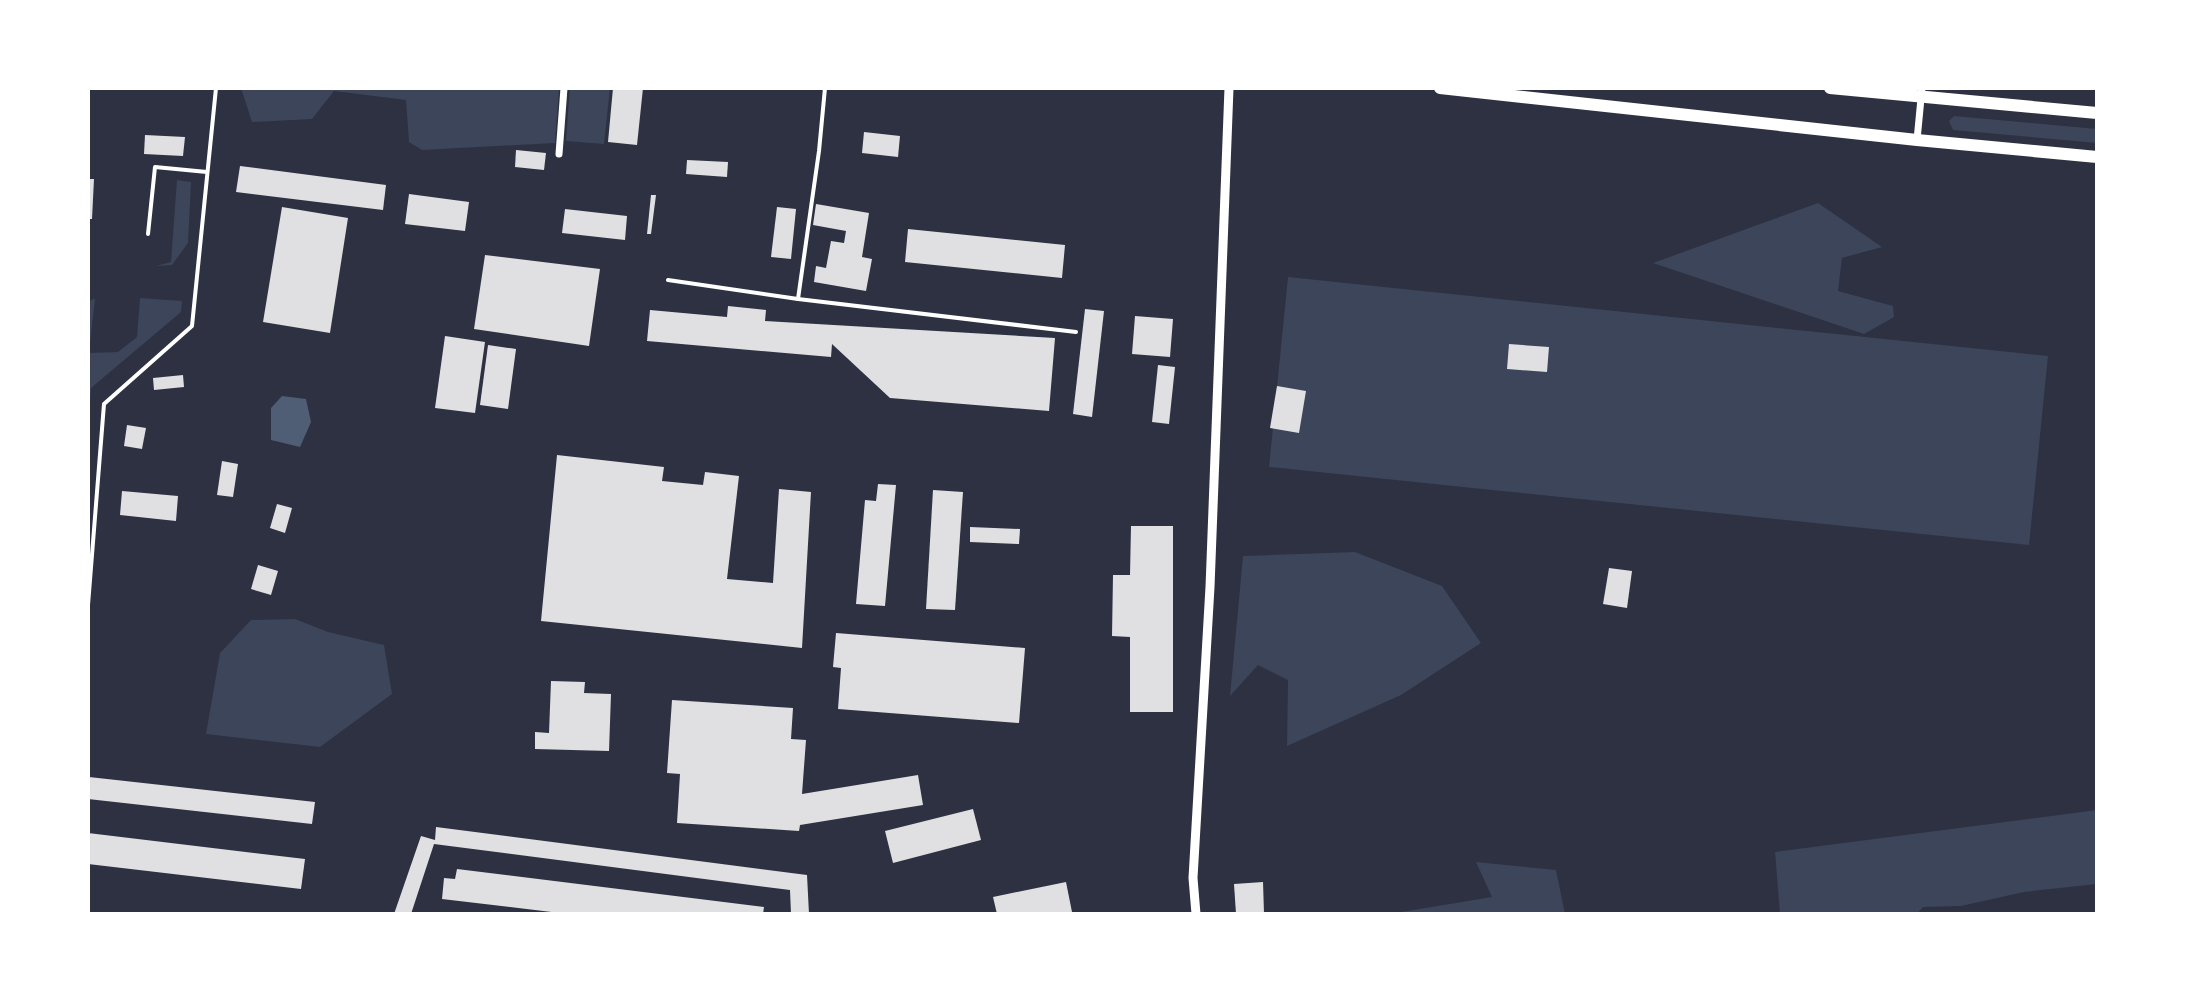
<svg xmlns="http://www.w3.org/2000/svg" width="2185" height="1002" font-family="'IBM Plex Serif',serif">
  <style>
    .green { fill: #3c4559 }
    .water { fill: #4f5d75 }
    .building { fill: #e0e0e3 }
    .lines { fill: none; stroke-linecap: round; stroke-linejoin: round }
    .service { stroke: #fff; stroke-width: 4 }
    .minor { stroke: #fff; stroke-width: 7 }
    .tertiary { stroke: #fff; stroke-width: 9 }
    .trunk { stroke: #fff; stroke-width: 12 }
  </style>
  <rect width="100%" height="100%" fill="#2d3142"/>
  <!-- green -->
  <g class="green">
    <path d="M241 88H559L555 143 422 150 409 142 406 100 334 91 312 119 252 122Z"/>
    <path d="M570 88H610L604 144 566 141Z"/>
    <path d="M1954 116 2097 129V143L1953 130 1949 121Z"/>
    <path d="M177 180 191 182 188 243 172 265 156 266 171 262Z"/>
    <path d="M1818 203 1882 247 1842 258 1838 291 1893 306 1894 317 1864 334 1653 263Z"/>
    <path d="M1288 277 2048 356 2029 545 1269 467Z"/>
    <path d="M95 298 89 353 118 352 137 337 140 298 182 301 181 312 91 388 88 436V302Z"/>
    <path d="M1355 552 1442 586 1481 643 1401 695 1287 746 1288 680 1258 665 1230 696 1243 556Z"/>
    <path d="M295 619 328 632 384 645 392 694 320 747 206 734 220 653 251 620Z"/>
    <path d="M2097 810V884L2024 892 1961 906 1923 907 1917 914H1780L1775 852Z"/>
    <path d="M1476 862 1556 870 1565 914H1389L1492 897Z"/>
  </g>
  <!-- water -->
  <path class="water" d="M282 396 306 399 311 422 300 447 271 440V408Z"/>
  <!-- building -->
  <g class="building">
    <path d="M613 88H643L637 145 608 142Z"/>
    <path d="M864 132 900 136 898 157 862 153Z"/>
    <path d="M145 135 185 137 183 156 144 154Z"/>
    <path d="M516 150 546 153 544 170 515 167Z"/>
    <path d="M687 160 728 162 727 177 686 174Z"/>
    <path d="M240 166 386 185 383 210 236 192Z"/>
    <path d="M88 179H94L92 219H88Z"/>
    <path d="M409 194 469 202 465 231 405 224Z"/>
    <path d="M651 195H656L651 234H647Z"/>
    <path d="M816 204 869 213 862 257 872 259 866 291 814 282 816 266 826 268 831 241 844 243 846 231 813 225Z"/>
    <path d="M282 207 348 218 330 333 263 322Z"/>
    <path d="M777 207 796 209 791 259 771 257Z"/>
    <path d="M565 209 627 216 625 240 562 233Z"/>
    <path d="M908 229 1065 245 1062 278 905 262Z"/>
    <path d="M485 255 600 269 589 346 474 329Z"/>
    <path d="M728 306 766 310 765 321 1055 338 1049 411 890 398 832 344 831 357 647 341 650 310 727 317Z"/>
    <path d="M1085 309 1104 311 1092 417 1073 414Z"/>
    <path d="M1135 316 1173 319 1170 357 1132 354Z"/>
    <path d="M445 336 485 342 475 413 435 408Z"/>
    <path d="M1509 344 1549 347 1547 372 1507 369Z"/>
    <path d="M488 345 516 349 508 409 480 405Z"/>
    <path d="M1158 365 1175 367 1169 424 1152 422Z"/>
    <path d="M183 375 184 387 154 390 153 378Z"/>
    <path d="M1277 386 1306 391 1299 433 1270 428Z"/>
    <path d="M127 425 146 428 142 449 124 446Z"/>
    <path d="M557 455 664 467 662 481 703 485 705 472 739 476 727 579 773 583 779 489 811 492 802 648 541 621Z"/>
    <path d="M222 461 238 464 233 497 217 495Z"/>
    <path d="M878 484 896 485 885 606 856 604 865 500 876 501Z"/>
    <path d="M933 490 963 492 955 610 926 609Z"/>
    <path d="M122 491 178 496 176 521 120 515Z"/>
    <path d="M277 504 292 508 285 533 270 528Z"/>
    <path d="M1131 526H1173V712H1130V637L1112 636 1113 575H1130Z"/>
    <path d="M970 527 1020 529 1019 544 970 542Z"/>
    <path d="M258 565 278 571 271 595 251 589Z"/>
    <path d="M1609 568 1632 571 1627 608 1603 604Z"/>
    <path d="M836 633 1025 648 1019 723 838 709 841 668 833 667Z"/>
    <path d="M551 681 585 682 584 693 611 694 609 751 535 749V732L549 733Z"/>
    <path d="M672 700 793 708 791 739 806 740 802 794 918 775 923 805 800 825 799 831 677 823 680 774 667 773Z"/>
    <path d="M89 777 315 802 312 824 88 799Z"/>
    <path d="M973 809 981 840 893 863 885 831Z"/>
    <path d="M436 827 807 875 809 914H791L790 890 434 844 411 914H394L421 836 435 840Z"/>
    <path d="M88 833 305 859 301 889 88 864Z"/>
    <path d="M457 869 764 907 763 914H568L442 899 444 878 455 879Z"/>
    <path d="M1066 882 1072 912 997 914 993 897Z"/>
    <path d="M1263 882 1264 914H1236L1234 884Z"/>
  </g>
  <g class="lines">
    <!-- service -->
    <g class="service">
      <path d="M148 234 155 167 207 172"/>
      <path d="M668 280 798 299 1076 332"/>
      <path d="M798 299 819 151 825 88"/>
      <path d="M88 605 104 404 192 326 216 88"/>
    </g>
    <!-- minor -->
    <g class="minor">
      <path d="M1917 140 1922 88"/>
      <path d="M559 154 564 88"/>
    </g>
    <!-- tertiary -->
    <path class="tertiary" d="M1196 914 1193 878 1210 587 1229 88"/>
    <!-- trunk -->
    <g class="trunk">
      <path d="M1440 88 1917 140 2097 157"/>
      <path d="M1830 88 2097 113"/>
    </g>
  </g>
  <!-- border -->
  <rect width="2185" height="1002" fill="none" stroke="#ffffff" stroke-width="180"/>
</svg>
